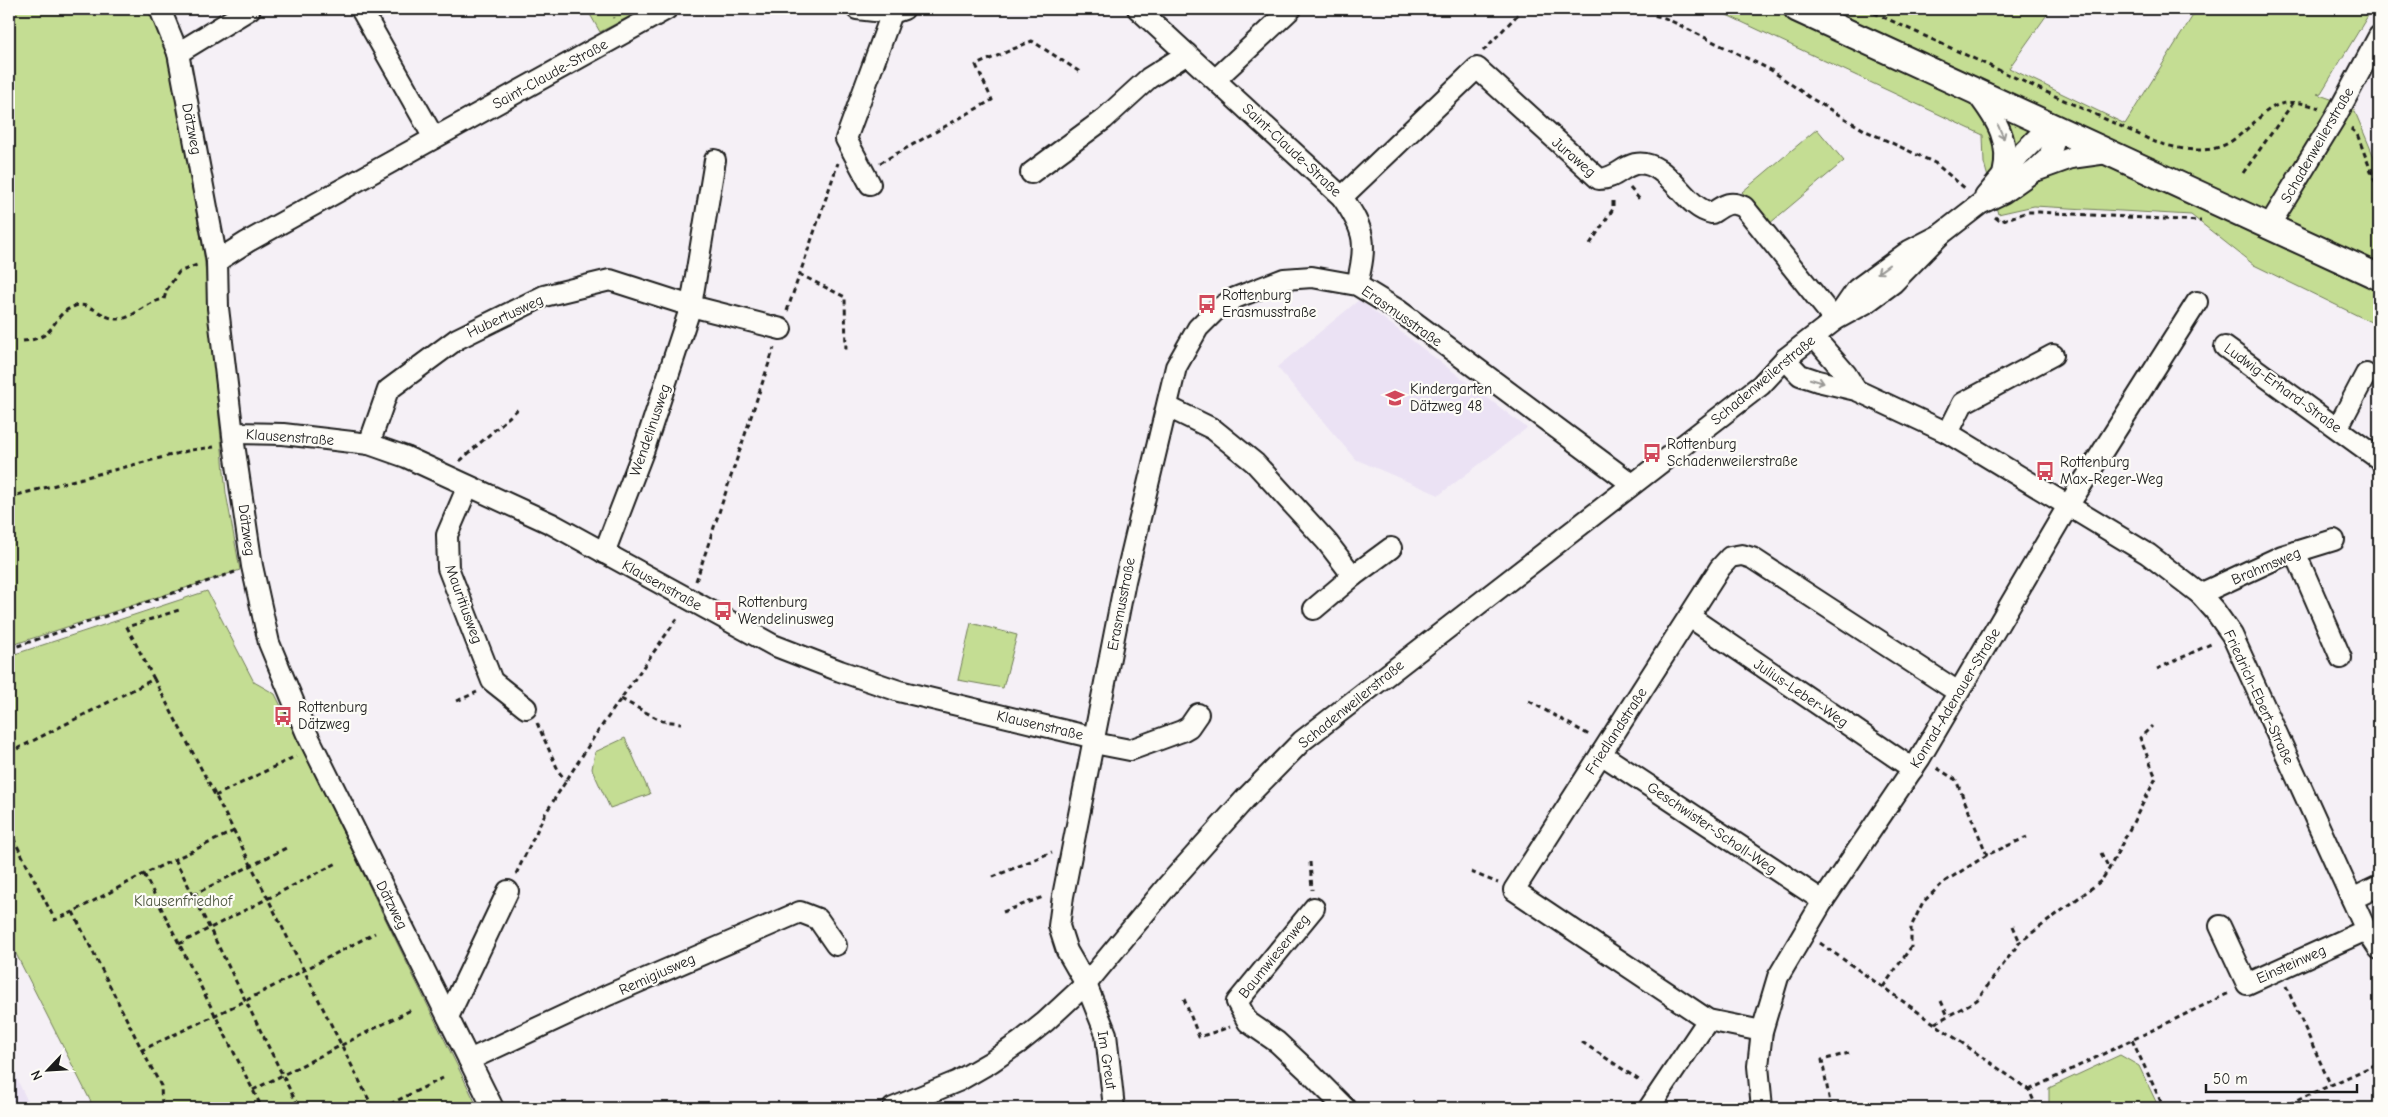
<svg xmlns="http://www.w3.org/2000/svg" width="2388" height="1117" font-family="'Comic Neue',sans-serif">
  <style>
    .built { fill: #ebe2f4 }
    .green { fill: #c4dd93; stroke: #707c58 }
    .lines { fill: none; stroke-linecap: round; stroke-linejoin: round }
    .minor-casing { stroke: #1c1c1c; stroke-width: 24 }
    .major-casing { stroke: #1c1c1c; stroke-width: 29 }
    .path { stroke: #1c1c1c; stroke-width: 3; stroke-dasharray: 5 4; stroke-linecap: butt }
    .minor { stroke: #fdfcf7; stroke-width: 20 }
    .major { stroke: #fdfcf7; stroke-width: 25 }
    .oneway { stroke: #989794 }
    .labels { text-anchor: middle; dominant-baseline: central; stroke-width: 4.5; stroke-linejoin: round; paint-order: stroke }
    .street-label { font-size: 15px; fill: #1c1c1c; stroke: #fdfcf7 }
    .poi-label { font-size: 15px; fill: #1c1c1c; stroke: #fdfcf7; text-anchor: start }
    .park-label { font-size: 15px; fill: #4e5640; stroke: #fdfcf7 }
  </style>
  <rect width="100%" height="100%" fill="#f5f0f6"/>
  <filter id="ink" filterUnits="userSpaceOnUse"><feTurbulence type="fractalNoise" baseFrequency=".02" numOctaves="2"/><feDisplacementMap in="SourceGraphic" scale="10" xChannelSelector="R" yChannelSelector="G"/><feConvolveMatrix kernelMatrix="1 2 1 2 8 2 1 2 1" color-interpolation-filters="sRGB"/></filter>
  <g filter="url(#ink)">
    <!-- built -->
    <g class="built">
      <path d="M1359 300 1527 428 1439 495 1355 459 1277 367Z"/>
      <path d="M9 1063 31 1108H9Z"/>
    </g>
    <!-- green -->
    <g class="green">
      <path d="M9 9H149L168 56 204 255 226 493 240 570 9 646Z"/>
      <path d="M587 9H644L600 32Z"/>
      <path d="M1714 9H2051L2009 68 2125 124 2197 9H2372L2321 93 2317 94 2353 107 2379 169V326L2254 265 2191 215 2034 206 1998 214 1984 163 1983 135Z"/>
      <path d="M1817 129 1844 161 1769 224 1742 192Z"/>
      <path d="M207 591 254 682 275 694 478 1108H94L9 940V656Z"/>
      <path d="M971 623 1017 635 1003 688 958 680Z"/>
      <path d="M625 738 650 794 610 808 592 769 595 752Z"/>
      <path d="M2120 1055 2139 1066 2159 1108H2049V1088Z"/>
    </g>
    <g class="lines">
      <!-- minor casing -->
      <g class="minor-casing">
        <g id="minor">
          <path d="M160 9 178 53 217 261 218 308 234 444 252 566 269 643 306 732 493 1108"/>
          <path d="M361 9 434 138"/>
          <path d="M857 9 892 13 904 9"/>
          <path d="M1138 9 1342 197C1366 232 1367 243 1357 285"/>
          <path d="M178 53 250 9"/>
          <path d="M1216 79 1291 9"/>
          <path d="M1977 94C1997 120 2011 142 2003 175"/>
          <path d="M2038 170 2071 158 2107 153"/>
          <path d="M1031 173 1104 119 1149 78 1187 54"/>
          <path d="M870 184 846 139 892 13"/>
          <path d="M1342 197 1477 68 1599 179C1615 179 1622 167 1635 164 1668 158 1684 209 1712 213 1724 205 1730 200 1744 207L1835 320"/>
          <path d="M1985 197 2021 154 2049 126"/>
          <path d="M2269 226 2336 116 2379 36"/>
          <path d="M217 261 247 242 667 9"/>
          <path d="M1839 315 1857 289 1909 251 1940 235 1980 204 2003 193 2034 171 2049 157 2054 142 2055 129"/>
          <path d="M1814 337 1846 374 1856 390"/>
          <path d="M2225 347 2379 459"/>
          <path d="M1785 359 1800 375 1818 381 1856 390 1948 433 2148 554 2200 594 2215 611 2232 635 2366 930 2379 949"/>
          <path d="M1168 407 1213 429 1255 463 1327 542 1353 576 1314 609"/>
          <path d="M2338 427 2366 374"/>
          <path d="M233 433 283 434 369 444 406 457 552 524 773 645 840 671 899 691 1095 738"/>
          <path d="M1948 433 1963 403 2053 355"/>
          <path d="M369 444 388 390 457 339 544 296 610 280 691 306 781 329"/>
          <path d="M468 486 447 535 448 568 492 681 526 708"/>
          <path d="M2295 552 2341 658"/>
          <path d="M604 553 644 449 691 306 715 160"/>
          <path d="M1353 576 1391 548"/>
          <path d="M2200 594 2282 556 2334 540"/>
          <path d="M1690 617 1913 769"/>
          <path d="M1094 743 1130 750 1182 731 1189 727 1198 714"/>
          <path d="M1601 754 1823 901"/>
          <path d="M2352 899 2379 886"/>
          <path d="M1314 908 1237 1002 1248 1022 1277 1042 1307 1070 1345 1108"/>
          <path d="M2220 926 2247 984 2366 930"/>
          <path d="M448 1017 508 891"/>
          <path d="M1762 1031 1708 1020 1514 890 1720 568 1730 557 1742 555 1752 558 1958 692"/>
          <path d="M469 1060 608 995 800 912 818 919 836 945"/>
          <path d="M893 1108 958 1081 991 1062 1020 1042 1045 1022 1086 984 1168 885 1245 799 1302 741 1761 385 1785 359 1835 320 1866 303 1893 283 1940 235"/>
          <path d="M1114 1108 1106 1034 1086 984 1067 951 1059 926 1063 896 1125 581 1176 367 1198 328 1215 311 1235 298 1284 279 1312 277 1357 285 1398 310 1632 484"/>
          <path d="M1649 1108 1708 1020"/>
          <path d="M1762 1108 1758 1066 1762 1031 1778 977 1823 901 1920 758 2068 506 2197 302"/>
        </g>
      </g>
      <!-- major casing -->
      <g class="major-casing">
        <path id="major" d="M1797 9 2379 277"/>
      </g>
      <!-- path -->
      <g class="path">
        <path d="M611 9 614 18"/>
        <path d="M1649 9 1653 15 1665 18 1771 70 1809 97 1866 131 1935 163 1967 190"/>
        <path d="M1866 9 2155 142C2179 149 2207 156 2230 142 2265 120 2268 90 2319 108"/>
        <path d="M2358 10 2359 9"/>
        <path d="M1483 51 1523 9"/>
        <path d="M2351 129 2357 134 2379 192"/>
        <path d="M880 163 992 100 976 65 1032 41 1080 72"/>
        <path d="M2243 173 2293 103"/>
        <path d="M1630 188 1641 201"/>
        <path d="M1995 217 2000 221 2028 212H2039L2201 221"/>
        <path d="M1590 244 1613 209V197"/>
        <path d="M799 274 845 297 846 353"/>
        <path d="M787 311 838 163"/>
        <path d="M23 341C60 338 48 316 75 306 91 301 103 320 119 319 133 319 145 302 164 299L167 289 179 272 197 265"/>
        <path d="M460 461 518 409"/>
        <path d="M9 497 191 450 214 447"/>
        <path d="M696 581 774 348"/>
        <path d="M9 649 235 572"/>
        <path d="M2157 669 2213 643"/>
        <path d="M154 679 127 627 179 610"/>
        <path d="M621 699 662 721 681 723"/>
        <path d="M457 701 477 692"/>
        <path d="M1529 701 1589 735"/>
        <path d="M537 723 559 772 566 781"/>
        <path d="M9 753 154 679 234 831 373 1108"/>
        <path d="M1937 768 1956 780 1987 855"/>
        <path d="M215 796 296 756"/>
        <path d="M9 830 55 920 73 912"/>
        <path d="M234 831 144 874 73 912 142 1050 245 1001 375 933"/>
        <path d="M2101 853 2109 868"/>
        <path d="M175 859 299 1108"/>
        <path d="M1310 862 1312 890"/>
        <path d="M1471 872 1498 883"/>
        <path d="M144 874 262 1108"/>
        <path d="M516 874 545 814 594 737 679 616"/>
        <path d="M993 877 1052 852"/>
        <path d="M193 895 288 847"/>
        <path d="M1003 912 1043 897"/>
        <path d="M2013 926 2020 942"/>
        <path d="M1820 943 2029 1090 2037 1108"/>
        <path d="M179 944 339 862"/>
        <path d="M2286 986 2331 1086"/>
        <path d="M1883 987 1911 947V927L1923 902 1944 882 1987 855 2027 837"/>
        <path d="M1184 999 1199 1037 1230 1027"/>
        <path d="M1941 1001 1948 1016"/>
        <path d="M1935 1023 1977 1000 2020 942 2101 881 2109 869 2156 778 2140 738 2152 726"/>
        <path d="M2132 1040 2164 1108"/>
        <path d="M1582 1042 1642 1082"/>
        <path d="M142 1050 161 1086 162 1108"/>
        <path d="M253 1090 411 1010"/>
        <path d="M2029 1090 2229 993"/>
        <path d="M382 1108 443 1078"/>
        <path d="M1831 1108 1822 1060 1849 1053"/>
        <path d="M2281 1108 2379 1063"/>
      </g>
      <!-- minor -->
      <use href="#minor" class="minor"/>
      <!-- major -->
      <use href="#major" class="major"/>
    </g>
    <!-- one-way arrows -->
    <defs><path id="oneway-shaft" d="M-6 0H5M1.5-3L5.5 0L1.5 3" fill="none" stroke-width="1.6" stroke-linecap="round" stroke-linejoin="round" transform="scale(1.25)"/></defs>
    <g class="oneway">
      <use href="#oneway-shaft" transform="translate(2001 132) rotate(66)"/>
      <use href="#oneway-shaft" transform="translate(1883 269) rotate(144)"/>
      <use href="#oneway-shaft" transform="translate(1817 381) rotate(17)"/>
    </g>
  </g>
  <!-- icons -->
  <defs>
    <g id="bus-bare" transform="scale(1.5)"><path d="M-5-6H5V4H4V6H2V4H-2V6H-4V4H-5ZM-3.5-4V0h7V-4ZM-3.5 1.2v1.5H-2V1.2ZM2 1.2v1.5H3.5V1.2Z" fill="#d1495b" stroke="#fdfcf7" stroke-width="2.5" paint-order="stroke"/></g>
    <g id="school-bare" transform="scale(1.5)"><path d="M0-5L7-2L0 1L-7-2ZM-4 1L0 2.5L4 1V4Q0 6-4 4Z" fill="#d1495b" stroke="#fdfcf7" stroke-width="2.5" paint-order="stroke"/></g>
  </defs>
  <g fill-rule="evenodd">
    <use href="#bus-bare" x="1207" y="304"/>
    <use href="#school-bare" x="1395" y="398"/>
    <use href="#bus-bare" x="1652" y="453"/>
    <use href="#bus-bare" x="2045" y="471"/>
    <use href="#bus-bare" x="723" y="611"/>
    <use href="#bus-bare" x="283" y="716"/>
  </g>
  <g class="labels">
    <!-- street labels -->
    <g class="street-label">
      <text transform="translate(550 74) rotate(-29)">Saint-Claude-Straße</text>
      <text transform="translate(192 129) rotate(79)">Dätzweg</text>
      <text transform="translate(2317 145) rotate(-60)">Schadenweilerstraße</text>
      <text transform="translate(1292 150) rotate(43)">Saint-Claude-Straße</text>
      <text transform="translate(1574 157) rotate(41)">Juraweg</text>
      <text transform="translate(505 316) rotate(-25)">Hubertusweg</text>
      <text transform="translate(1402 316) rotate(35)">Erasmusstraße</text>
      <text transform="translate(1763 380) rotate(-40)">Schadenweilerstraße</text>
      <text transform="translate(2283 388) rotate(36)">Ludwig-Erhard-Straße</text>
      <text transform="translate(650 430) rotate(-71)">Wendelinusweg</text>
      <text transform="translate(290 437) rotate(4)">Klausenstraße</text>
      <text transform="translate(247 530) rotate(82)">Dätzweg</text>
      <text transform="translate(2266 566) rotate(-23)">Brahmsweg</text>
      <text transform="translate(662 585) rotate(29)">Klausenstraße</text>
      <text transform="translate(464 604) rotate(70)">Mauritiusweg</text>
      <text transform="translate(1121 604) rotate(-79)">Erasmusstraße</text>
      <text transform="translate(1801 693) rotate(34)">Julius-Leber-Weg</text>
      <text transform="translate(2259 697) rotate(65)">Friedrich-Ebert-Straße</text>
      <text transform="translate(1955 698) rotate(-59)">Konrad-Adenauer-Straße</text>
      <text transform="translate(1351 704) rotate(-39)">Schadenweilerstraße</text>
      <text transform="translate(1040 725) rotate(13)">Klausenstraße</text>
      <text transform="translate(1616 731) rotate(-57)">Friedlandstraße</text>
      <text transform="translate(1712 828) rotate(34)">Geschwister-Scholl-Weg</text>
      <text transform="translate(392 905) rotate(63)">Dätzweg</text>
      <text transform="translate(1274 956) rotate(-51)">Baumwiesenweg</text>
      <text transform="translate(2291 964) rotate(-24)">Einsteinweg</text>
      <text transform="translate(657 974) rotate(-24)">Remigiusweg</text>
      <text transform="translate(1107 1060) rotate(81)">Im Greut</text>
    </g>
    <!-- poi labels -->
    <g class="poi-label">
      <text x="1222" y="295">Rottenburg<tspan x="1222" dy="17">Erasmusstraße</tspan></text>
      <text x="1410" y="389">Kindergarten<tspan x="1410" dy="17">Dätzweg 48</tspan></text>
      <text x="1667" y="444">Rottenburg<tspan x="1667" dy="17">Schadenweilerstraße</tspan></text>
      <text x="2060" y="462">Rottenburg<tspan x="2060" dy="17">Max-Reger-Weg</tspan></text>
      <text x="738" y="602">Rottenburg<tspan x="738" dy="17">Wendelinusweg</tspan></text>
      <text x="298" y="707">Rottenburg<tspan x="298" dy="17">Dätzweg</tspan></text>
    </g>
    <!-- park labels -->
    <g class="park-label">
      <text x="183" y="901">Klausenfriedhof</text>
    </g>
  </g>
  <!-- margin -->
  <rect width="2388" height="1117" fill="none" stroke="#fdfcf7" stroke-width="30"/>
  <rect x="15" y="15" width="2358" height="1087" fill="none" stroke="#1c1c1c" stroke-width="2" filter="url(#ink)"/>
  <!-- north arrow -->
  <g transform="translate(48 1070) rotate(245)" stroke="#fdfcf7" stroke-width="4" paint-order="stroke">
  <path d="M0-4L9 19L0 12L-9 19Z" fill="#1c1c1c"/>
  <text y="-8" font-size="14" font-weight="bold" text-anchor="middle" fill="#1c1c1c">N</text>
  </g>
  <!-- scale -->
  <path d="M2206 1084v8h151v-8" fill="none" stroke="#1c1c1c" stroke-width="2.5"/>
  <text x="2213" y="1084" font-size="15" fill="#1c1c1c" stroke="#fdfcf7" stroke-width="4" paint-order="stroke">50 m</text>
</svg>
